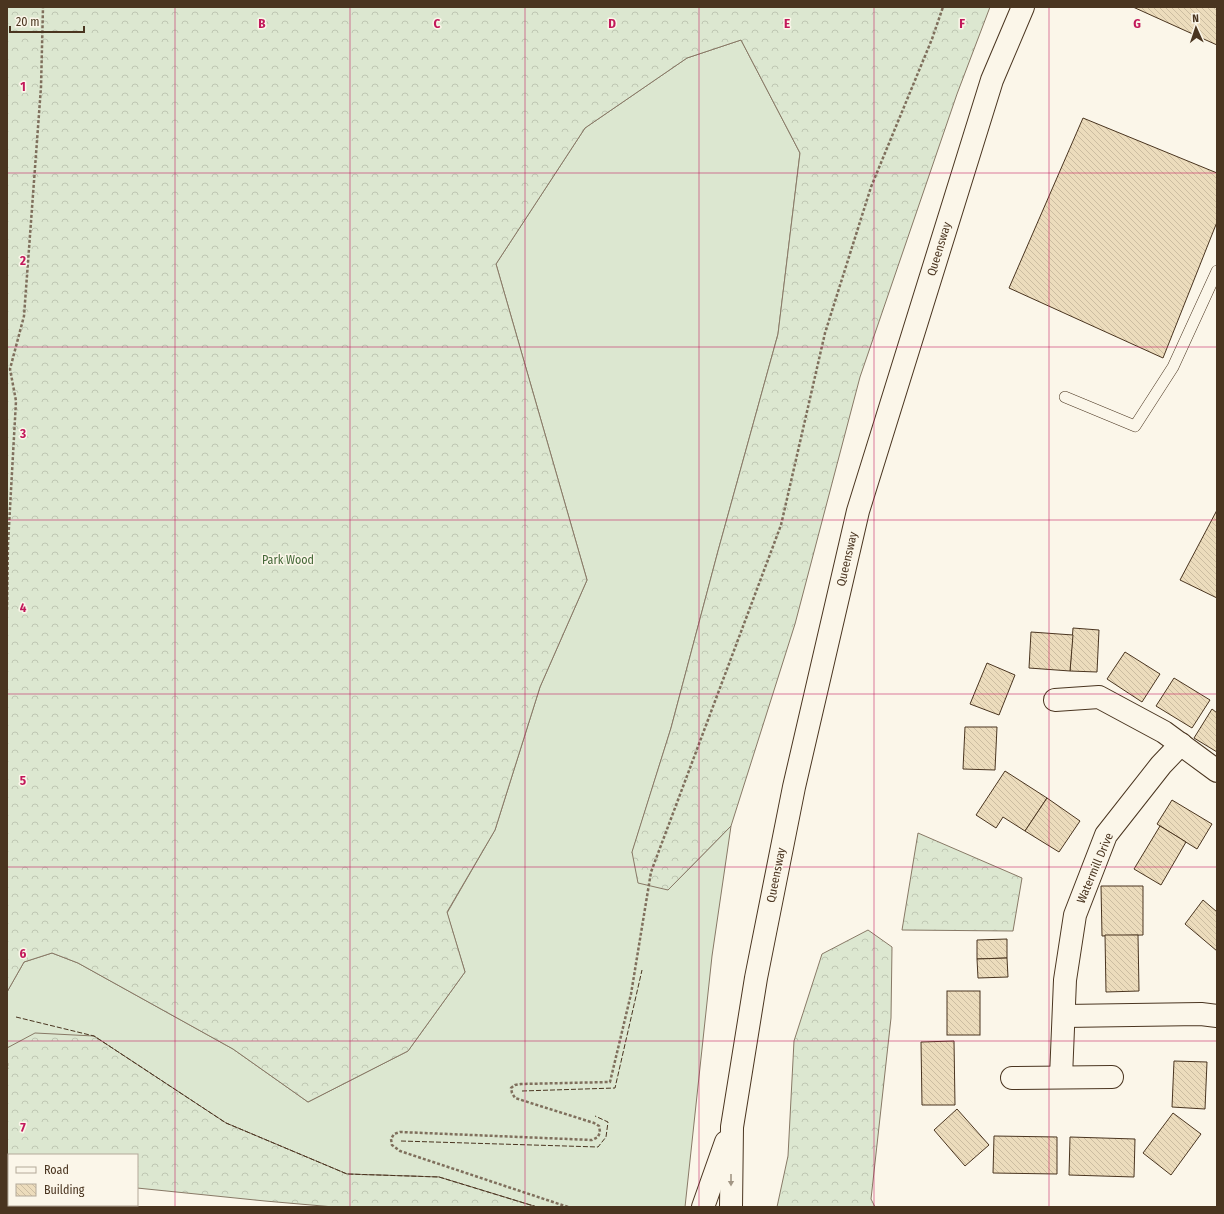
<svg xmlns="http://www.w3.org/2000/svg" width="1224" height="1214" font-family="'Fira Sans Condensed',sans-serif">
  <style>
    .grass { fill: #dce7d0; stroke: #887966 }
    .forest { fill: url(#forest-crowns); stroke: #887966 }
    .building { fill: url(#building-back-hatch); stroke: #4a3520 }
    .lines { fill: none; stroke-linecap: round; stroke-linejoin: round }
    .service-casing { stroke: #4a3520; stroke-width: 12 }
    .minor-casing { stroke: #4a3520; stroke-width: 24 }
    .primary-casing { stroke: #4a3520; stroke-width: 24 }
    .path { stroke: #7f6f5c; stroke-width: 2.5; stroke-dasharray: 3 2; stroke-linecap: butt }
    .service { stroke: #fbf6e9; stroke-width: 11 }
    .minor { stroke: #fbf6e9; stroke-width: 22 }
    .primary { stroke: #fbf6e9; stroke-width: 22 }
    .fence { stroke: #4a3520; stroke-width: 1; stroke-dasharray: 5 2; stroke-linecap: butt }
    .oneway { fill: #a29684 }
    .grid { fill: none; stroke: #c2185b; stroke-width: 1; stroke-opacity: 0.55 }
    .labels { text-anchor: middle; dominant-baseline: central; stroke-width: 3; stroke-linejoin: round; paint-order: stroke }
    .street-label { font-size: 12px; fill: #4a3520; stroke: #fbf6e9 }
    .park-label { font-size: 12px; fill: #436837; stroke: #fbf6e9 }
    .grid-label { font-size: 13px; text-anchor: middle; font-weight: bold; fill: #c2185b; stroke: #fbf6e9; stroke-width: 3; stroke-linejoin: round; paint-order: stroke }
  </style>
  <defs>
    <pattern id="forest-crowns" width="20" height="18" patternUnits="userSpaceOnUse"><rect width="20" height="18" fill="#dce7d0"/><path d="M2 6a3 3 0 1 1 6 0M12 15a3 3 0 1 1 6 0" fill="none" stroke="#bec7b2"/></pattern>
    <pattern id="building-back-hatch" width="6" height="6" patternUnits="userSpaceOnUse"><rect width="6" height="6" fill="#ecdcbc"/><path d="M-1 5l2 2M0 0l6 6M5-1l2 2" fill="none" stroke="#ccbda1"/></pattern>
  </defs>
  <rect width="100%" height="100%" fill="#fbf6e9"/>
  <!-- grass -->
  <path class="grass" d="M741 40 800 153 778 334 718 551 671 728 632 853 668 890 731 826 712 956 685 1207H537L439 1177 347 1174 226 1123 94 1036 7 1048V992L24 962 52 953 78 963 233 1049 308 1102 408 1051 465 972 447 913 495 830 540 687 587 580 496 264 585 128 687 58Z"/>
  <!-- forest -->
  <g class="forest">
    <path d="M7 7H990L957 94 860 377 795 624 731 826 668 890 638 883 632 852 671 728 718 551 778 334 800 153 741 40 687 58 585 128 496 264 587 580 540 687 495 830 447 912 465 972 408 1051 308 1102 233 1049 78 963 52 953 24 962 7 992Z"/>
    <path d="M918 833 1022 878 1013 931 902 930Z"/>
    <path d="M868 930 892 947 891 1018 871 1199 875 1207H777L788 1156 794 1041 822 954Z"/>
    <path d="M35 1033 94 1036 226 1123 347 1174 439 1177 537 1207H334L265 1201 137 1188V1155H9V1174H7V1048Z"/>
  </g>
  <!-- building -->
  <g class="building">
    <path d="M1133 7H1217V45Z"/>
    <path d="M1083 118 1217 173V222L1163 358 1009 288Z"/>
    <path d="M1217 510V598L1180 580Z"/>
    <path d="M1073 628 1099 630 1097 672 1070 671Z"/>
    <path d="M1031 632 1073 635 1070 671 1029 668Z"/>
    <path d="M1125 652 1160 674 1142 702 1107 679Z"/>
    <path d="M987 663 1015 675 999 715 970 704Z"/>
    <path d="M1174 678 1210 700 1192 728 1156 706Z"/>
    <path d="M1212 709 1217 713V752L1194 738Z"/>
    <path d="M965 727H997L995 770 963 769Z"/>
    <path d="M1005 771 1047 798 1025 831 1003 817 996 828 976 815Z"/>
    <path d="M1047 798 1080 821 1059 852 1025 831Z"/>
    <path d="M1172 800 1212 824 1197 849 1157 824Z"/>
    <path d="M1160 826 1186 842 1161 885 1134 869Z"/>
    <path d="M1101 886H1143V935L1102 936Z"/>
    <path d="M1203 900 1217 912V951L1185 924Z"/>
    <path d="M1105 935H1138L1139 991 1106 992Z"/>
    <path d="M1007 939V958L977 959V940Z"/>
    <path d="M1007 958 1008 977 978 978 977 959Z"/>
    <rect x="947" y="991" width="33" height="44"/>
    <path d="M954 1041 955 1105H922L921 1042Z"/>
    <path d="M1174 1061 1207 1062 1205 1109 1172 1107Z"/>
    <path d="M957 1109 989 1145 965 1166 934 1130Z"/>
    <path d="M1173 1113 1201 1134 1171 1175 1143 1153Z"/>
    <path d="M994 1136 1057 1137V1174L993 1173Z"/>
    <path d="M1070 1137 1135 1139 1134 1177 1069 1175Z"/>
  </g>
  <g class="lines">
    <!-- service casing -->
    <g class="service-casing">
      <path id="service" d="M1065 397 1135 426 1173 367 1217 271"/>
    </g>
    <!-- minor casing -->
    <g class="minor-casing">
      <g id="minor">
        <path d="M1055 700 1099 697 1164 732 1217 771"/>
        <path d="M1064 1016 1201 1014 1217 1016"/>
        <path d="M1061 1077 1065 980 1075 915 1106 835 1161 765 1181 744"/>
        <path d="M1012 1078 1112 1077"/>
      </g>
    </g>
    <!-- primary casing -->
    <g class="primary-casing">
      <g id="primary">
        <path d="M703 1207 726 1142"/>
        <path d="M731 1207 732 1127 756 978 794 787 858 511 992 80 1023 7"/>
      </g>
    </g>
    <!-- path -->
    <g class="path">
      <path d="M7 610 8 544 16 401 10 369 24 316 41 87 43 7"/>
      <path d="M7 1063V1069"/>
      <path d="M568 1207 400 1151 392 1145 391 1139 394 1134 400 1132 592 1140 598 1137 600 1132 599 1126 594 1123 515 1098 512 1093 511 1088 515 1085 521 1084 610 1082 631 994 651 872 781 525 825 333 871 187 932 39 943 7"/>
    </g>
    <!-- service -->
    <use href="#service" class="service"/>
    <!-- minor -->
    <use href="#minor" class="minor"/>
    <!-- primary -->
    <use href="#primary" class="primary"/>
    <!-- fence -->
    <g class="fence">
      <path d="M16 1017 94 1036 226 1123 347 1174 439 1177 537 1207"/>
      <path d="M522 1091 615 1088 642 970"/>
      <path d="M401 1141 598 1147 606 1137 608 1122 595 1116"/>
    </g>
  </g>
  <!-- one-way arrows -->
  <defs><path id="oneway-solid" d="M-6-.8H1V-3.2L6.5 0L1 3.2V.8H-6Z"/></defs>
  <use class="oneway" href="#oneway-solid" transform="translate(731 1180) rotate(90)"/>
  <!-- grid -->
  <path class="grid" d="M175 7V1207M350 7V1207M525 7V1207M699 7V1207M874 7V1207M1049 7V1207M7 173H1217M7 347H1217M7 520H1217M7 694H1217M7 867H1217M7 1041H1217"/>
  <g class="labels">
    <!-- street labels -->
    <g class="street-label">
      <text transform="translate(939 249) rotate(-73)">Queensway</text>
      <text transform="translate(847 559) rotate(-77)">Queensway</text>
      <text transform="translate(1095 868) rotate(-67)">Watermill Drive</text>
      <text transform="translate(776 875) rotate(-79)">Queensway</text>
    </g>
    <!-- park labels -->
    <g class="park-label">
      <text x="288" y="560">Park Wood</text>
    </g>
  </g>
  <g class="grid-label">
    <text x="262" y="28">B</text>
    <text x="437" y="28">C</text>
    <text x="612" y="28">D</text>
    <text x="787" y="28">E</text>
    <text x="962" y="28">F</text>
    <text x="1137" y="28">G</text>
    <text x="23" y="91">1</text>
    <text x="23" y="265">2</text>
    <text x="23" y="438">3</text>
    <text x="23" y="612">4</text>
    <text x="23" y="785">5</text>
    <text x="23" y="958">6</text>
    <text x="23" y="1132">7</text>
  </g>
  <!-- border -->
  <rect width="1224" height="1214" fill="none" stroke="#4a3520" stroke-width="16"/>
  <!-- legend -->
  <rect x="8" y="1154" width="130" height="52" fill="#fbf6e9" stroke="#b4a999"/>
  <rect x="16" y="1167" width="20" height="6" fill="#fbf6e9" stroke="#b4a999"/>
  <text x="44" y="1174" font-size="12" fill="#4a3520">Road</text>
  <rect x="16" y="1184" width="20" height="12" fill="url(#building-back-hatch)" stroke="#b4a999"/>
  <text x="44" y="1194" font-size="12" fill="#4a3520">Building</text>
  <!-- north arrow -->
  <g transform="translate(1196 28) rotate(357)" stroke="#fbf6e9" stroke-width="3" paint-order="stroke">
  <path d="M0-3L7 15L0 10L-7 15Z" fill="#4a3520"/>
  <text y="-6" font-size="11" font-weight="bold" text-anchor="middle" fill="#4a3520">N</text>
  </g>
  <!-- scale -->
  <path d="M10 26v6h74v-6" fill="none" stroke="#4a3520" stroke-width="2"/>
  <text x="16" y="26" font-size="12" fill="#4a3520" stroke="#fbf6e9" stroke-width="3" paint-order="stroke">20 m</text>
</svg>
